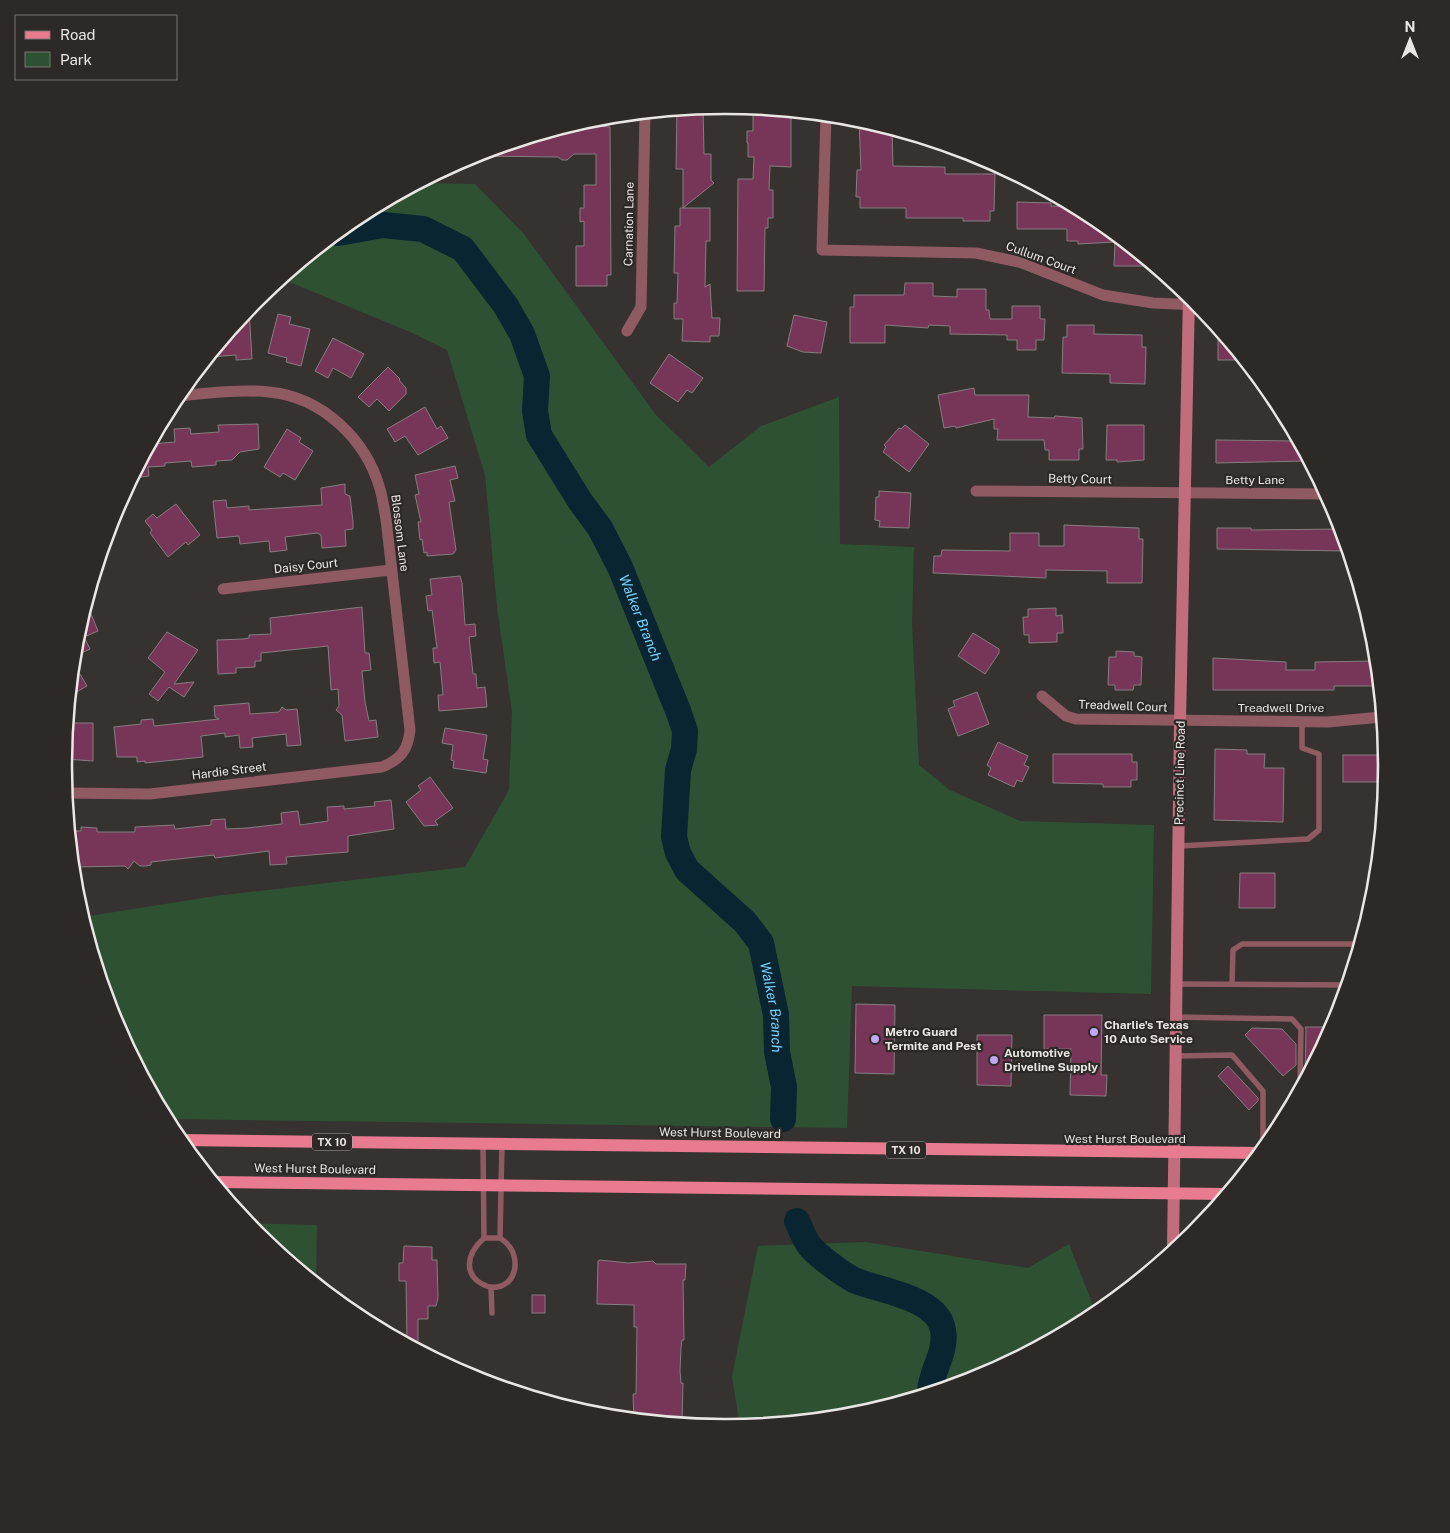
<svg xmlns="http://www.w3.org/2000/svg" width="1450" height="1533" font-family="'Public Sans',sans-serif">
  <style>
    .green { fill: #2e5133 }
    .lines { fill: none; stroke-linecap: round; stroke-linejoin: round }
    .river { stroke: #092531; stroke-width: 26 }
    .building { fill: #773657; stroke: #837e80 }
    .lane { stroke: #905a63; stroke-width: 5.5 }
    .street { stroke: #905a63; stroke-width: 11 }
    .secondary { stroke: #c26d7d; stroke-width: 12 }
    .primary { stroke: #e97b91; stroke-width: 12 }
    .poi-dot { fill: #c1a8f3; stroke: #2c2926; stroke-width: 2 }
    .labels { text-anchor: middle; dominant-baseline: central; stroke-width: 4.5; stroke-linejoin: round; paint-order: stroke }
    .shield { fill: #2c2926; stroke: #b0adab; stroke-width: 1 }
    .shield-label { font-size: 11px; font-weight: bold; fill: #e9e6e4 }
    .street-label { font-size: 12px; fill: #e9e6e4; stroke: #2c2926 }
    .poi-label { font-size: 12px; font-weight: bold; fill: #e9e6e4; stroke: #2c2926; text-anchor: start }
    .water-label { font-size: 14px; font-style: italic; fill: #79d2fd; stroke: #2c2926 }
    .rim { fill: none; stroke: #e9e6e4; stroke-width: 2.5 }
  </style>
  <rect width="100%" height="100%" fill="#36322f"/>
  <!-- green -->
  <g class="green">
    <path d="M421 183 475 184 524 234 656 415 709 467 761 426 839 397 840 544 914 547 912 624 919 765 950 790 1020 821 1154 825 1151 994 852 986 847 1128 167 1119 114 1019 83 917 215 896 465 867 509 790 512 712 497 607 485 475 447 350 410 332 282 279 358 217Z"/>
    <path d="M248 1223 317 1225 316 1282 257 1234Z"/>
    <path d="M865 1242 1028 1268 1069 1244 1096 1313 978 1378 854 1415 740 1426 732 1377 758 1246Z"/>
  </g>
  <g class="lines">
    <!-- river -->
    <g class="river">
      <path id="s1" d="M338 233 383 225 423 229 463 249 506 306 522 334 537 376 535 411 539 435 580 501 600 528 620 567 679 713 685 731 684 749 678 770 674 837 678 853 687 870 745 922 761 943 776 1015 777 1052 784 1087 783 1119"/>
      <path d="M797 1221C801 1229 804 1238 809 1245 815 1254 844 1275 854 1280 879 1291 938 1297 943 1330 947 1353 931 1370 930 1392"/>
    </g>
  </g>
  <!-- building -->
  <g class="building">
    <path d="M703 107 704 154H711V180L714 183 683 208V169H676L677 110Z"/>
    <path d="M753 108 791 112V167L770 166 769 190H773V218H768V228H765L764 291H737L738 179H753L754 157H748V143H747V131H753Z"/>
    <path d="M859 119 892 129 893 166 945 167V174H995L994 211H990V221H963V218H906V208H860V197H856L857 170H861Z"/>
    <path d="M579 125 610 127 611 275H607V286H576V246H584V221L580 222V208H584V185H596V154H574L567 160H562L558 157 479 156 478 154 553 131H579Z"/>
    <path d="M1017 202 1051 203V206L1074 207 1093 217 1153 266H1114L1115 242 1078 244V241H1067V229H1017Z"/>
    <path d="M680 208H710V241H706L705 287 710 284 712 318H720L719 336H710V342L682 341 683 319H674V303H677L678 273H674L675 226H680Z"/>
    <path d="M905 283H933V296L957 297V289H986V310H989L990 319H1012V306H1040V319H1045L1044 340H1036V350H1017V340H1007V335L950 334V326L929 325 928 328 885 325V343H850V307H854V295H904Z"/>
    <path d="M249 309 252 359 236 360V355L210 357Z"/>
    <path d="M278 314 291 317 289 324 310 329 301 366 286 362 287 358 268 353Z"/>
    <path d="M794 315 827 322 821 353 803 352 787 346Z"/>
    <path d="M1067 325H1094V334L1142 335V347H1146L1145 384 1110 383V374L1062 373 1063 337H1067Z"/>
    <path d="M1218 330 1229 343 1243 360H1218Z"/>
    <path d="M333 338 364 354 351 378 333 368 328 378 315 371Z"/>
    <path d="M669 354 703 378 692 393 687 390 678 402 650 383Z"/>
    <path d="M388 367 400 379 399 380 406 388V394L389 411 377 399 369 407 358 397Z"/>
    <path d="M974 388 975 395H1029L1028 417 1054 418 1055 416 1082 418 1083 449H1079V460H1049V450H1045L1044 440H997L998 429H994V419L956 428 955 426 944 428 938 395Z"/>
    <path d="M425 407 437 429 441 426 448 438 418 455 405 436 395 442 387 429Z"/>
    <path d="M258 424 259 449 240 452 232 460 216 461V465L192 467 191 461 165 463V466L148 467 149 476 133 478 151 444 175 442 174 429 190 428 191 434 219 432 218 425Z"/>
    <path d="M905 425 929 444 909 472 883 452 886 447 884 445 899 428 901 429Z"/>
    <path d="M1107 425H1144V460L1117 462V460H1106Z"/>
    <path d="M287 429 301 438 299 442 313 451 295 480 283 473 280 477 264 467Z"/>
    <path d="M1216 440 1297 441 1308 461 1216 463Z"/>
    <path d="M455 466 458 478 450 480 455 501 449 502 456 550 453 554 427 556V552L424 553 422 539 420 540 418 522H421L415 495 419 494 415 475Z"/>
    <path d="M345 484V494L350 496 353 522V529L345 530 346 546 322 548 321 535 317 533 285 537 287 550 270 552 269 541 240 544 239 536 217 538 213 501 226 500 227 508 249 506V510L322 505 321 488Z"/>
    <path d="M879 491 911 493 909 528 879 527 880 521 875 520 876 497H879Z"/>
    <path d="M176 504 200 535 188 545 186 542 168 557 150 533 152 530 145 521 153 514 157 518Z"/>
    <path d="M1064 525 1139 528V539H1143L1142 583H1107V571L1046 570V578L933 573 934 556H941L942 550 1010 551V533H1039V546H1064Z"/>
    <path d="M1217 528H1251V530L1341 529 1347 551 1217 549Z"/>
    <path d="M460 576 462 583 465 625 475 624 476 636 469 637 473 674H476L477 688 485 687 487 707 439 711 438 695H443L440 662 434 663 433 648H437L432 610 428 611 426 596 432 595 430 579Z"/>
    <path d="M87 604 98 631 84 637 90 649 75 656 77 637Z"/>
    <path d="M362 607 365 653H369L371 670 362 671 365 702 369 721 376 720 378 737 345 741 342 715 336 710 339 706 338 689 331 690 328 646 261 653V661H255V667L236 668V673L218 674 217 640 243 639 249 638V635L271 634 270 618Z"/>
    <path d="M1056 608V616L1062 615 1063 633H1057V642L1029 643V635H1024L1023 617H1028V609Z"/>
    <path d="M167 632 198 650 174 684 194 682 184 697 169 687 158 701 149 694 165 672 148 658Z"/>
    <path d="M973 633 999 649V653L985 674 958 656Z"/>
    <path d="M1116 651 1134 652V656L1142 657 1141 685H1134L1133 690H1115V685H1108L1109 657H1116Z"/>
    <path d="M1213 658 1286 662V670H1315V662L1374 661V686H1334V690H1213Z"/>
    <path d="M80 674 87 686 71 695 72 678Z"/>
    <path d="M977 692 989 724 958 736 948 709 955 706 953 701Z"/>
    <path d="M249 703 250 714 279 712 282 707 286 710 297 709 301 745 287 746 286 734 252 738 253 747 240 748 239 735 225 737V733L201 736 203 757 145 763V761L137 762V757H117L114 727 141 724V720L153 719 154 726 219 719 215 717 214 706Z"/>
    <path d="M68 723H93V761L65 759Z"/>
    <path d="M445 728 487 735 483 759 488 760 486 773 453 768 454 761 451 760 453 745 442 743Z"/>
    <path d="M998 742 1028 756 1024 765 1029 767 1022 782 1017 780 1014 787 988 775 991 768 987 765Z"/>
    <path d="M1215 749 1247 750V754H1265L1264 768H1284L1283 822 1214 820Z"/>
    <path d="M1053 754H1132V762H1137V780H1131V787H1103V784L1053 783Z"/>
    <rect x="1343" y="755" width="34" height="27"/>
    <path d="M430 777 453 808 435 821 438 825 424 826 406 802 421 790 418 786Z"/>
    <path d="M391 800 394 829 348 836V852L286 857 287 864 270 865 269 851 215 858 214 855 151 862V865L146 866H140L134 861 128 869 125 866 74 867 70 831H81V827L97 828V832H135V827L174 825 175 829 211 825V820L225 819 226 829 247 828 282 824 281 813 298 811 300 825 328 821 327 807 344 806V809L375 806 374 802Z"/>
    <path d="M1240 873H1275V908H1239Z"/>
    <path d="M856 1004 895 1005 894 1074 855 1073Z"/>
    <path d="M1044 1015H1102L1101 1075H1107L1106 1096 1070 1095 1071 1049H1044Z"/>
    <path d="M1305 1027H1332L1305 1077 1306 1029Z"/>
    <path d="M1252 1028 1282 1029 1296 1044V1065L1283 1076 1245 1035Z"/>
    <path d="M977 1035H1012L1011 1086 977 1085Z"/>
    <path d="M1228 1066 1258 1098V1101L1249 1110 1218 1076Z"/>
    <path d="M404 1246 432 1247V1260H437L438 1298 436 1306H428V1319H418V1348L407 1343 406 1281H399V1263H403Z"/>
    <path d="M600 1260 628 1263 653 1261 656 1264H686L685 1280H683L684 1340H682L681 1348 680 1371 681 1383H683L682 1424 634 1419 633 1394H636L637 1327H634V1305L597 1304 598 1261Z"/>
    <rect x="532" y="1295" width="13" height="18"/>
  </g>
  <g class="lines">
    <!-- lane -->
    <g class="lane">
      <path d="M1179 846 1308 839 1319 830V754L1302 748V722"/>
      <path d="M1177 984 1346 985"/>
      <path d="M1232 984 1233 950 1242 944H1359"/>
      <path d="M1176 1017 1292 1019 1301 1029 1300 1087"/>
      <path d="M1176 1056 1232 1055 1263 1091V1149"/>
      <path d="M483 1145 484 1238C440 1278 509 1309 515 1267 516 1254 511 1245 500 1238L502 1144"/>
      <path d="M484 1238H500"/>
      <path d="M491 1288 492 1313"/>
    </g>
    <!-- street -->
    <g class="street">
      <path d="M826 115 822 250 976 253 1019 262 1103 295 1153 303 1198 305"/>
      <path d="M627 331 641 307 645 113"/>
      <path d="M976 491 1326 494"/>
      <path d="M223 589 391 570"/>
      <path d="M1042 696 1066 716 1076 719 1328 722 1381 717"/>
      <path d="M66 793 150 794 382 767C401 759 408 750 410 730L386 519C384 509 383 499 380 489 366 439 322 397 269 392 239 389 208 393 178 396"/>
    </g>
    <!-- secondary -->
    <path class="secondary" d="M1173 1250 1180 722 1189 296"/>
    <!-- primary -->
    <g class="primary">
      <path d="M180 1140 1259 1153"/>
      <path d="M214 1182 1226 1194"/>
    </g>
  </g>
  <!-- markers -->
  <g class="poi-dot">
    <circle cx="1094" cy="1032" r="5"/>
    <circle cx="875" cy="1039" r="5"/>
    <circle cx="994" cy="1060" r="5"/>
  </g>
  <g class="labels">
    <!-- shield labels -->
    <g class="shield">
      <rect x="312" y="1133.5" width="40" height="17" rx="4"/>
      <rect x="886" y="1141.5" width="40" height="17" rx="4"/>
    </g>
    <g class="shield-label">
      <text x="332" y="1142">TX 10</text>
      <text x="906" y="1150">TX 10</text>
    </g>
    <!-- street labels -->
    <g class="street-label">
      <text transform="translate(629 224) rotate(-89)">Carnation Lane</text>
      <text transform="translate(1041 258) rotate(20)">Cullum Court</text>
      <text transform="translate(1080 479) rotate(1)">Betty Court</text>
      <text x="1255" y="480">Betty Lane</text>
      <text transform="translate(400 533) rotate(83)">Blossom Lane</text>
      <text transform="translate(306 566) rotate(-6)">Daisy Court</text>
      <text transform="translate(1123 706) rotate(2)">Treadwell Court</text>
      <text x="1281" y="708">Treadwell Drive</text>
      <text transform="translate(229 771) rotate(-7)">Hardie Street</text>
      <text transform="translate(1180 773) rotate(-89)">Precinct Line Road</text>
      <text transform="translate(720 1133) rotate(1)">West Hurst Boulevard</text>
      <text x="1125" y="1139">West Hurst Boulevard</text>
      <text transform="translate(315 1169) rotate(1)">West Hurst Boulevard</text>
    </g>
    <!-- poi labels -->
    <g class="poi-label">
      <text x="1104" y="1025">Charlie's Texas<tspan x="1104" dy="14">10 Auto Service</tspan></text>
      <text x="885" y="1032">Metro Guard<tspan x="885" dy="14">Termite and Pest</tspan></text>
      <text x="1004" y="1053">Automotive<tspan x="1004" dy="14">Driveline Supply</tspan></text>
    </g>
    <!-- water labels -->
    <g class="water-label">
      <text stroke="none"><textPath href="#s1" startOffset="548">Walker Branch</textPath></text>
      <text stroke="none"><textPath href="#s1" startOffset="982">Walker Branch</textPath></text>
    </g>
  </g>
  <!-- crop -->
  <path d="M0 0H1450V1533H0ZM724 114H726A652 652 0 0 1 1378 766V767A652 652 0 0 1 726 1419H724A652 652 0 0 1 72 767V766A652 652 0 0 1 724 114Z" fill="#2c2926" fill-rule="evenodd"/>
  <path class="rim" d="M724 114H726A652 652 0 0 1 1378 766V767A652 652 0 0 1 726 1419H724A652 652 0 0 1 72 767V766A652 652 0 0 1 724 114Z"/>
  <!-- legend -->
  <rect x="15" y="15" width="162" height="65" fill="#2c2926" stroke="#787572"/>
  <rect x="25" y="31" width="25" height="8" fill="#e97b91" stroke="#787572"/>
  <text x="60" y="40" font-size="15" fill="#e9e6e4">Road</text>
  <rect x="25" y="52" width="25" height="15" fill="#2e5133" stroke="#787572"/>
  <text x="60" y="65" font-size="15" fill="#e9e6e4">Park</text>
  <!-- north arrow -->
  <g transform="translate(1410 40)" stroke="#2c2926" stroke-width="4" paint-order="stroke">
  <path d="M0-4L9 19L0 12L-9 19Z" fill="#e9e6e4"/>
  <text y="-8" font-size="14" font-weight="bold" text-anchor="middle" fill="#e9e6e4">N</text>
  </g>
</svg>
